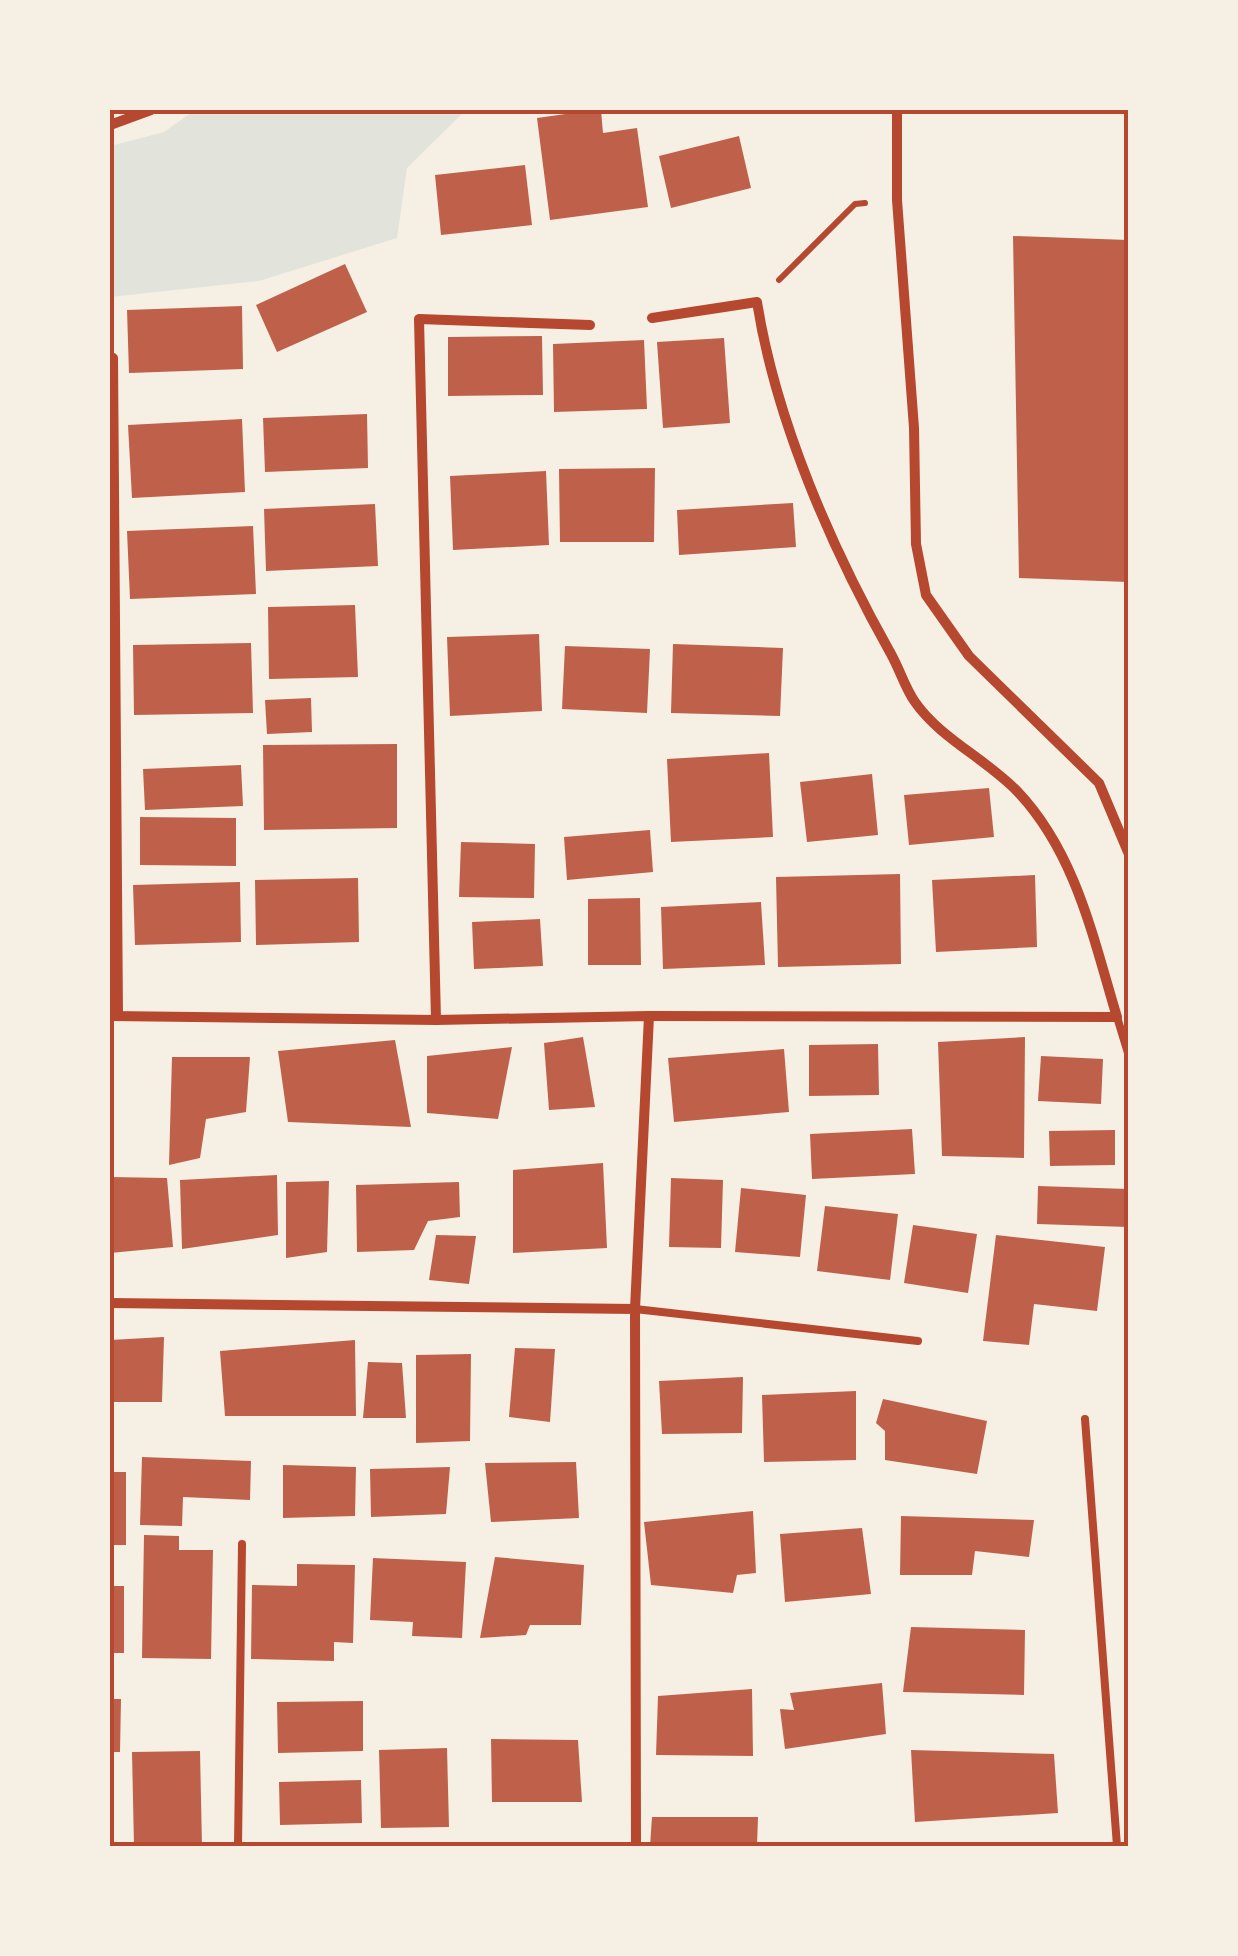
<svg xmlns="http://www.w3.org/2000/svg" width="1238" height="1956" font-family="'Public Sans',sans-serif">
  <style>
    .green { fill: #e2e4dc }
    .building { fill: #bf614a }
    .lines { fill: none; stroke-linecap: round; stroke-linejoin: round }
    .path { stroke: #b5482f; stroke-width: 6 }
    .service { stroke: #b5482f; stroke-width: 8 }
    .minor { stroke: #b5482f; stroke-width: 10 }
    .neatline { fill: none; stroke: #b5482f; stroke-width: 4 }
  </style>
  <rect width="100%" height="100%" fill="#f6efe4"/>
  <!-- green -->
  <path class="green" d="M195 110H466L407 168 397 238 259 281 110 297V146L164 132Z"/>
  <!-- building -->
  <g class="building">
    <path d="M594 110H601L603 133 637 128 648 207 550 220 537 118Z"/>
    <path d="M739 136 751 188 671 208 659 156Z"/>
    <path d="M525 165 532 225 441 235 435 175Z"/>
    <path d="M1013 236 1128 240V582L1019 578Z"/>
    <path d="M345 264 367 312 277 352 256 305Z"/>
    <path d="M242 306 243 369 129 373 127 310Z"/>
    <path d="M542 336 543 395 448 396V337Z"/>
    <path d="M724 338 730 423 663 428 657 342Z"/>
    <path d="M644 340 647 409 554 412 553 344Z"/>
    <path d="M367 414 368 468 265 472 263 418Z"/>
    <path d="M242 419 245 492 132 498 128 425Z"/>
    <path d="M655 468 654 542H560L559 469Z"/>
    <path d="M546 471 549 545 453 550 450 476Z"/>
    <path d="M793 503 796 547 679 555 677 510Z"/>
    <path d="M375 504 378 566 266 571 264 509Z"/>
    <path d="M253 526 256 594 130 599 127 531Z"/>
    <path d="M355 605 358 677 269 679 268 607Z"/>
    <path d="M539 634 542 711 450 716 447 637Z"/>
    <path d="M251 643 253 713 134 715 133 645Z"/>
    <path d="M673 644 783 648 780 716 671 713Z"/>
    <path d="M565 646 650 649 647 713 562 709Z"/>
    <path d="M311 698 312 732 267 734 265 700Z"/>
    <path d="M397 744V828L264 830 263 745Z"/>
    <path d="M769 753 773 837 671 842 667 759Z"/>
    <path d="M241 765 243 806 145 810 143 769Z"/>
    <path d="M872 774 878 835 807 842 800 782Z"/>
    <path d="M989 788 994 837 909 845 904 795Z"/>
    <path d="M140 817 236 818V866L140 865Z"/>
    <path d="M650 830 653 872 567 880 564 837Z"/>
    <path d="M461 842 535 844 534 898 459 897Z"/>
    <path d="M900 874 901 964 778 967 776 877Z"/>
    <path d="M1035 875 1037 947 936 952 932 880Z"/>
    <path d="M358 878 359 942 256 945 255 880Z"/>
    <path d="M240 882 241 942 135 945 133 885Z"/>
    <path d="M640 898 641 965H588V899Z"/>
    <path d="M761 902 765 965 663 969 661 907Z"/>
    <path d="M540 919 543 966 474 969 472 922Z"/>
    <path d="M583 1037 595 1107 549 1110 544 1043Z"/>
    <path d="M1025 1037 1024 1158 942 1156 938 1042Z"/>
    <path d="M395 1040 411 1127 288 1122 278 1051Z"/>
    <path d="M878 1044 879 1095 809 1096V1045Z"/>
    <path d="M512 1047 498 1119 427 1113V1056Z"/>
    <path d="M784 1049 789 1112 674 1122 668 1058Z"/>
    <path d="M1041 1056 1103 1059 1101 1104 1038 1101Z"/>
    <path d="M172 1057H250L246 1112 206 1119 200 1158 169 1165Z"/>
    <path d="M912 1129 915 1174 812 1179 810 1134Z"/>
    <path d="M1115 1130V1165L1050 1166 1049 1131Z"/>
    <path d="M603 1163 607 1248 513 1253V1170Z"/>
    <path d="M277 1175 278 1235 182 1249 180 1180Z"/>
    <path d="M110 1177 167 1178 173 1247 110 1253Z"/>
    <path d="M671 1178 723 1180 721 1248 669 1247Z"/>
    <path d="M329 1181 327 1252 286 1258V1182Z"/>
    <path d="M459 1182 460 1217 428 1221 414 1250 357 1252 356 1185Z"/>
    <path d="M1038 1186 1128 1189V1227L1037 1224Z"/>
    <path d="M741 1188 806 1195 800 1257 735 1252Z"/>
    <path d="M825 1206 898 1214 890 1280 817 1271Z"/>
    <path d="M913 1225 977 1234 968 1293 904 1283Z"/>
    <path d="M436 1235 476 1236 469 1284 429 1280Z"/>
    <path d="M996 1235 1105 1247 1097 1311 1034 1304 1029 1345 983 1341Z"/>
    <path d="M164 1337 162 1402H110V1340Z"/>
    <path d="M355 1340 356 1416H225L220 1351Z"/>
    <path d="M515 1348 555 1349 550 1422 509 1417Z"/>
    <path d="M471 1354 470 1441 416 1443V1355Z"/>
    <path d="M368 1362 402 1363 406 1418H363Z"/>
    <path d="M743 1377 742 1433 662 1434 659 1381Z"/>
    <path d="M856 1391V1460L764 1462 762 1395Z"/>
    <path d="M883 1399 987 1421 977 1474 885 1460V1431L876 1423Z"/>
    <path d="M142 1457 251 1461 250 1500 183 1497 182 1526 140 1525Z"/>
    <path d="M576 1462 579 1518 491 1522 485 1463Z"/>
    <path d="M283 1465 356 1467 355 1516 283 1518Z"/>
    <path d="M450 1467 446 1514 371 1517 370 1469Z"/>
    <rect x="110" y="1472" width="16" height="73"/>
    <path d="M753 1511 756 1573 737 1575 733 1593 651 1585 644 1522Z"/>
    <path d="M901 1516 1034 1520 1029 1557 975 1551 972 1575H900Z"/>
    <path d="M862 1528 871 1594 785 1602 780 1534Z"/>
    <path d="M144 1535 179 1536V1550H213L211 1659 142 1658Z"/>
    <path d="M495 1557 584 1565 581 1625H530L526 1635 480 1638Z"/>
    <path d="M373 1558 466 1562 462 1638 412 1636 413 1622 370 1620Z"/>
    <path d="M297 1564 355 1565 353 1643 334 1642V1661L251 1659 252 1585 297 1586Z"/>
    <rect x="110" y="1586" width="14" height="67"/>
    <path d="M911 1627 1025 1630 1024 1695 903 1692Z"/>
    <path d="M882 1683 886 1734 785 1749 780 1709 794 1710 790 1693Z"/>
    <path d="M752 1689 753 1756 656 1755 658 1696Z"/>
    <path d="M110 1699H121L120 1752H110Z"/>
    <path d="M363 1701V1751L278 1753 277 1702Z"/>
    <path d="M491 1739 578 1740 582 1802H492Z"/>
    <path d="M447 1748 449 1827 381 1828 379 1750Z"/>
    <path d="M911 1750 1054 1754 1058 1813 915 1822Z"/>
    <path d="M200 1751 202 1846H134L132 1752Z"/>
    <path d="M361 1780 362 1823 280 1825 279 1782Z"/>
    <path d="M652 1817H758L757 1846H650Z"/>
  </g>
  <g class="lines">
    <!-- path -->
    <path class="path" d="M779 280 855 204 865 203"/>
    <!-- service -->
    <g class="service">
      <path d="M1117 1017 1128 1053"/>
      <path d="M635 1309 918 1341"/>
      <path d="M1085 1419 1117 1846"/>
      <path d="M238 1846 242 1544"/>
    </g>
    <!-- minor -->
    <g class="minor">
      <path d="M897 110V200L914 428 916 544 926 595 969 656 1099 783 1128 852"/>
      <path d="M110 125 151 110"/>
      <path d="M113 358 118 1016"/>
      <path d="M110 1016 436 1020 649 1016 635 1309"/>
      <path d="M649 1016 1117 1017C1093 938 1076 853 1017 791 986 759 940 738 915 702 905 688 900 670 891 654 832 549 776 422 757 302L652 318"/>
      <path d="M436 1020 419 319 590 325"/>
      <path d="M110 1303 635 1309 636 1846"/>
    </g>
  </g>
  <!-- border -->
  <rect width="1238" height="1956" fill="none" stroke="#f6efe4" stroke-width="225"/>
  <rect x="112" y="112" width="1014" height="1732" class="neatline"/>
</svg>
